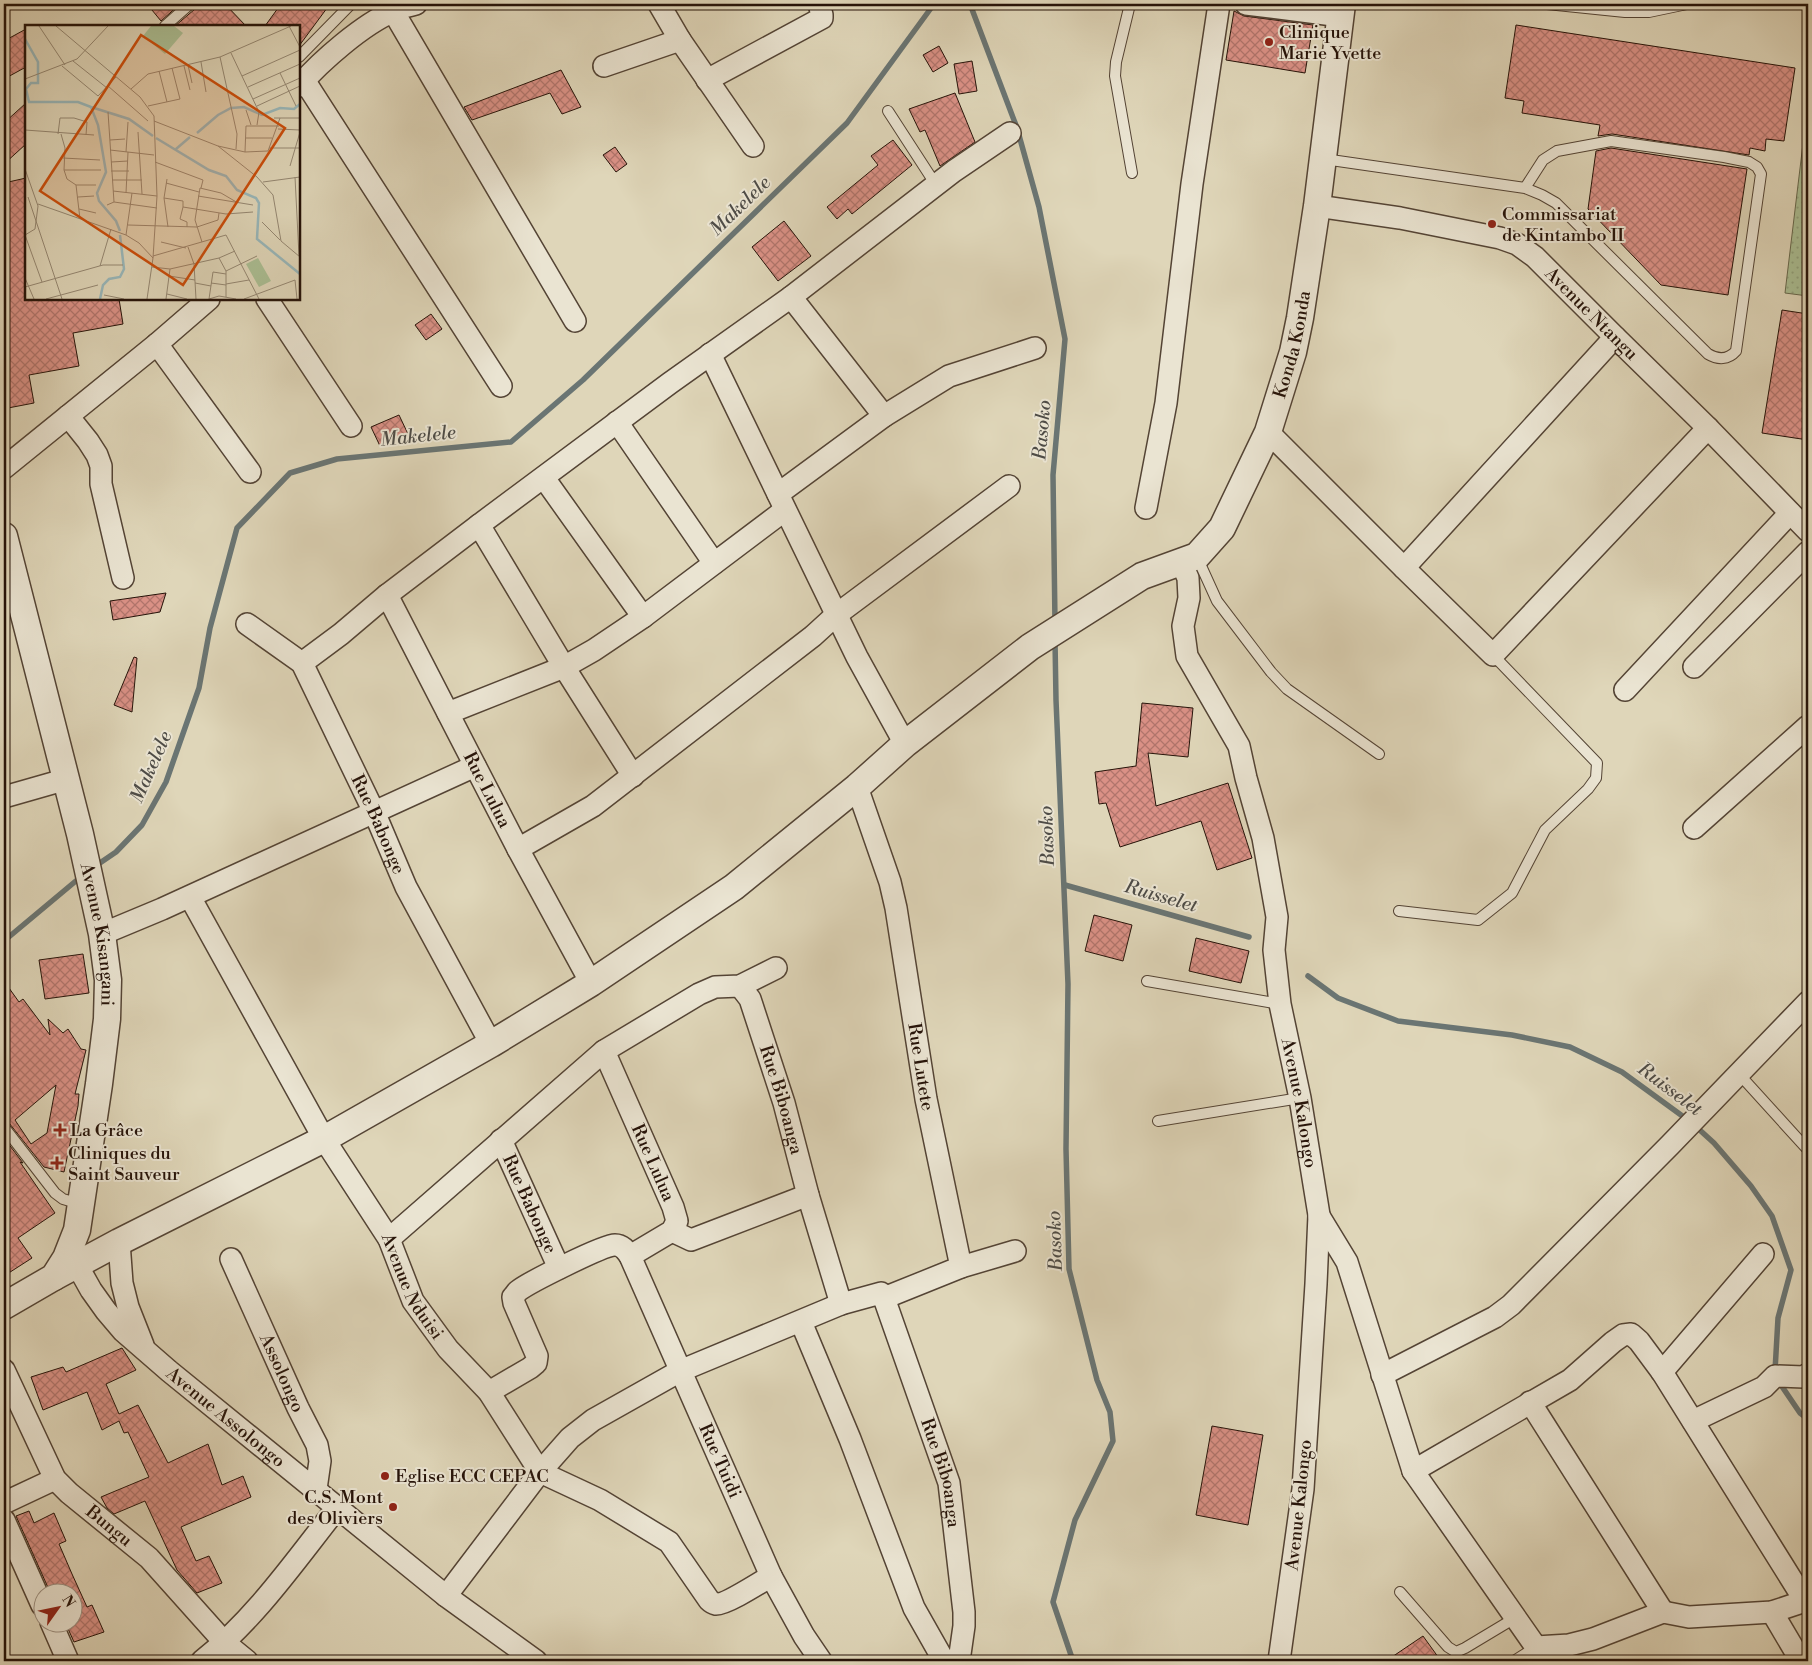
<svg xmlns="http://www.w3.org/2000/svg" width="1812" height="1665" font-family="'Libre Bodoni',serif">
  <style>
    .grass { fill: url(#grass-dots); stroke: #68694e }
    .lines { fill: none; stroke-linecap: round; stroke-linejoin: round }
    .stream { stroke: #6a7573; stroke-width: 5.5 }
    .building { fill: url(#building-cross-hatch); stroke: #261309; fill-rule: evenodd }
    .service-casing { stroke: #544435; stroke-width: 12 }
    .minor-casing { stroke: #544435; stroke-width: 24 }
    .tertiary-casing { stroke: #544435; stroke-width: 29 }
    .service { stroke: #eae4d2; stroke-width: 10 }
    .minor { stroke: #eae4d2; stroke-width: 21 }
    .tertiary { stroke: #eae4d2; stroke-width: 26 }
    .poi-dot { fill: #8f2418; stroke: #eae4d2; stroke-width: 2 }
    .labels { text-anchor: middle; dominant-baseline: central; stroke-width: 4; stroke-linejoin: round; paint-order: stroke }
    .poi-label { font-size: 18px; fill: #261309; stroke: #eae4d2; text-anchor: start }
    .street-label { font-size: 18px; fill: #261309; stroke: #eae4d2 }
    .water-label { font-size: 19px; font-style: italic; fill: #4e4c47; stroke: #eae4d2 }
    .inset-river { fill: none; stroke: #98b7ba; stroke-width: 2.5 }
    .inset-road { fill: none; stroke: #958873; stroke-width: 1 }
    .view { fill: #cb4e0c; fill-opacity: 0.15; stroke: #cb4e0c; stroke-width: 2.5 }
    .inset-edge { fill: none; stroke: #261309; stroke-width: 2.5 }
  </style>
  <defs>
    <pattern id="grass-dots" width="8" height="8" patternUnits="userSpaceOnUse" patternTransform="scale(1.25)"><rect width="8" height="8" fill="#abbf94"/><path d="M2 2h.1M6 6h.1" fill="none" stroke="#93a37e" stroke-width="1.8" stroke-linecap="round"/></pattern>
    <pattern id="building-cross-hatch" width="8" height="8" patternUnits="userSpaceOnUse" patternTransform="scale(1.25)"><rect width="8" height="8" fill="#da9186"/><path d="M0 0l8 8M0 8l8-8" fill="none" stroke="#b1756c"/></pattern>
  </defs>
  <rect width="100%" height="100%" fill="#dfd6b9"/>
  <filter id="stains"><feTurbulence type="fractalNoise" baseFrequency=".004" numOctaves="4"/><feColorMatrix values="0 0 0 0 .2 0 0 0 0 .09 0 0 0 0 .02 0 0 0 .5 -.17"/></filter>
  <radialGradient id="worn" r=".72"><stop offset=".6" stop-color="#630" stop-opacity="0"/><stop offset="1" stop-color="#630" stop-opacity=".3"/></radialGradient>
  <!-- grass -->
  <path class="grass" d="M1808 102V296L1785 293Z"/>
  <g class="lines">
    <!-- stream -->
    <g class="stream">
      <path d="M970 4 1017 128 1039 207 1065 339 1053 475 1055 623"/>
      <path d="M1055 640 1056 700 1068 984 1066 1149 1069 1269 1097 1380 1110 1412 1113 1441 1075 1520 1053 1602 1073 1661"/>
      <path d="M94 867 116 852 142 825 166 782 199 688 210 628 237 528 290 473 337 459 511 442 583 380 847 123 934 4"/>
      <path d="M1065 885 1249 937"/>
      <path d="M4 941 83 875"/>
      <path d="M1308 976 1338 998 1398 1021 1512 1035 1570 1047 1622 1072 1692 1123 1714 1143 1751 1186 1772 1216 1791 1270 1778 1318 1775 1371"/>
      <path d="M1779 1382 1800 1413 1808 1419"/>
    </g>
  </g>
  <!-- building -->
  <g class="building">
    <path d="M147 4H180L161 21Z"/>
    <path d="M197 4H225L246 26H175L195 9Z"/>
    <path d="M281 4H330L299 46V26H265Z"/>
    <path d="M1234 11 1244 16 1313 25 1305 73 1226 60Z"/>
    <path d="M1516 25 1795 68 1784 141 1766 139 1765 151 1750 148 1749 155 1612 134 1598 136 1600 125 1522 113 1524 101 1505 98Z"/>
    <path d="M26 29V67L4 79V41Z"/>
    <path d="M939 46 948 63 933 72 923 55Z"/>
    <path d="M972 61 977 91 959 94 954 64Z"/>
    <path d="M561 70 581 107 562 114 550 93 472 120 464 107Z"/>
    <path d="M955 93 975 142 940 166 925 130 920 132 909 109Z"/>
    <path d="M26 103V144L4 164V123Z"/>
    <path d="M893 140 912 165 852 214 848 209 837 219 827 207 878 165 871 156Z"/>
    <path d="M615 147 627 164 616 172 603 155Z"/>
    <path d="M1611 148 1747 169 1728 295 1661 285 1588 209 1596 151Z"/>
    <path d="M26 178V299H119L123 324 73 333 79 366 29 375 34 403 8 408 4 388V183Z"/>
    <path d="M784 221 811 256 778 281 752 247Z"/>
    <path d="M1782 310 1808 314V440L1762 433Z"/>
    <path d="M431 314 442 329 426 340 415 325Z"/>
    <path d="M399 415 408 434 380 446 371 427Z"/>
    <path d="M166 593 160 612 113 620 110 601Z"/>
    <path d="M134 657 137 658 132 712 114 705Z"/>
    <path d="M1142 703 1193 708 1188 757 1148 753 1156 806 1228 783 1252 858 1217 870 1201 821 1120 847 1106 803 1099 804 1095 772 1136 766Z"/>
    <path d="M1094 915 1132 925 1123 961 1085 951Z"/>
    <path d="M1196 938 1249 951 1241 983 1189 971Z"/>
    <path d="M83 954 89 993 45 999 39 960Z"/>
    <path d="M4 981 19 1002 23 999 50 1035 48 1019 63 1033 68 1029 81 1049 86 1050 75 1094H79L78 1106 64 1172 44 1167 9 1123 4 1120ZM56 1085 47 1133 31 1144 15 1120Z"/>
    <path d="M4 1138 23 1163 20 1162 55 1213 18 1238 32 1258 4 1276Z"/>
    <path d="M122 1348 136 1370 106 1384 119 1414 138 1405 168 1463 208 1444 222 1485 243 1476 251 1497 181 1527 196 1561 209 1556 222 1583 197 1593 177 1570 145 1501 114 1514 107 1508 101 1497 149 1477 128 1432 124 1433 119 1421 102 1430 87 1392 43 1410 31 1377 63 1367 66 1372Z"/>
    <path d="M1212 1426 1263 1435 1248 1525 1196 1515Z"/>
    <path d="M29 1511 34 1523 54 1513 66 1541 59 1544 72 1574 87 1607 92 1605 104 1632 74 1642 65 1622H72V1592H50L16 1516Z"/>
    <path d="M1423 1636 1441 1661H1386Z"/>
  </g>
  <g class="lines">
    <!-- service casing -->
    <g class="service-casing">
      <g id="service">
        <path d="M1130 4 1116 62 1115 76 1132 173"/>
        <path d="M1547 4 1625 12H1649L1687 4"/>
        <path d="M165 26 190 4"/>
        <path d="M299 57 351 4"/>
        <path d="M888 111 936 185"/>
        <path d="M1324 159 1525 188 1542 195 1556 203 1708 354C1718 360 1728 360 1736 351L1761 174 1757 167 1749 162 1724 157 1611 141 1557 151 1543 160 1525 188"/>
        <path d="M1197 557 1217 601 1271 672 1287 689 1379 754"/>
        <path d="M1399 911 1478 920 1512 893 1545 830 1588 789 1596 778 1597 763 1493 655"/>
        <path d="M1147 981 1280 1004"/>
        <path d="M1739 1074 1808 1150"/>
        <path d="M1158 1121 1300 1098"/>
        <path d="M4 1127 55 1193 63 1199 80 1204"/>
        <path d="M1400 1592 1448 1647 1456 1652 1465 1648 1515 1618"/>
        <path d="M1514 1661 1536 1647 1546 1661"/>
      </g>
    </g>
    <!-- minor casing -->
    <g class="minor-casing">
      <g id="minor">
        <path d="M659 4 680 40 753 146"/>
        <path d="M1246 4 1341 16"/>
        <path d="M393 11 575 321"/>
        <path d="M604 66 680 40"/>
        <path d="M304 80 501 386"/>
        <path d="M707 80 822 18V15L819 4"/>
        <path d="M299 86C321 61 363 24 394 11 401 7 409 6 416 4"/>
        <path id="s1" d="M1317 206 1400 218 1500 238 1517 244 1535 257 1615 337 1708 428 1808 531"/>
        <path d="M791 297 884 416"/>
        <path d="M267 299 351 426"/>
        <path d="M157 344 250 472"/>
        <path d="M710 354 857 657 905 744"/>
        <path d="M68 416 88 441 97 455 101 466V484L123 578"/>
        <path d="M617 422 714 563"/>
        <path d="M1268 432 1404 568 1493 655 1708 428"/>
        <path d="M4 468 157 344 209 299"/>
        <path d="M544 478 643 617"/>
        <path d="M778 494 884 416 949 376 1035 348"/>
        <path d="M1146 508 1166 403 1192 184 1219 4"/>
        <path d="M479 525 564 667 633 776"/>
        <path id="s2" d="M1181 562 1188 578 1189 598 1183 626 1187 656 1239 746 1246 778 1263 838 1277 917 1274 950 1280 1004 1300 1098 1319 1215 1316 1284 1303 1489 1279 1661"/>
        <path d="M1404 568 1615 337"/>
        <path id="s3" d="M387 595 518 849 591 983"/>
        <path id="s4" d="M247 624 302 663 375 814 406 887 491 1044"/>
        <path d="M302 663 341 634 387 595 479 525 670 383 791 297 954 171 1010 133"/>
        <path d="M1694 667 1808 552"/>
        <path d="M1625 690 1790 513"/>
        <path d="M448 713 564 667 594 650 643 617 785 510"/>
        <path id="s5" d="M857 787 890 882 896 908 926 1099 961 1267 884 1298"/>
        <path d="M4 797 67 779"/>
        <path d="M1694 828 1808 726"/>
        <path d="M518 849 593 806 813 636 836 615 1009 486"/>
        <path id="s6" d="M190 897 324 1139 389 1239 413 1301 448 1349 489 1392 540 1472 600 1500 669 1542 709 1600C711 1602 712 1603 716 1604 725 1605 761 1582 771 1576"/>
        <path d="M102 934 162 909 475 766"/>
        <path id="s7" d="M740 986 750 999 784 1103 808 1195 841 1304"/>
        <path id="s8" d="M604 1051 673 1207 677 1221 672 1231 630 1256"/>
        <path id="s9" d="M501 1140 559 1268"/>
        <path d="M1319 1216 1347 1262 1413 1471 1536 1647 1569 1645 1593 1639 1663 1612 1689 1617 1772 1612 1808 1600"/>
        <path d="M672 1231 691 1240 808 1195"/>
        <path d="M389 1239 604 1051 699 994 715 987 740 986 776 968"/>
        <path d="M119 1242 122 1283 128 1307 143 1345"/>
        <path id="s10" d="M231 1259 298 1408 317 1445 320 1461 316 1489"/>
        <path id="s11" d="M77 1265 91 1290 106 1311 123 1331 169 1371 446 1596 536 1661"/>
        <path d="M961 1267 1015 1251"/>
        <path d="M801 1322 850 1439 914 1608 944 1661"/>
        <path id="s12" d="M4 1370 55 1479 69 1493 149 1558 225 1643 247 1661"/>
        <path d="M1662 1372 1763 1254"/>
        <path d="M1382 1375 1495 1317 1511 1305 1670 1145 1808 1002"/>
        <path id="s13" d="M489 1392 530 1368 536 1363 537 1356 514 1303 513 1297C515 1295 516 1293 518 1291 528 1283 603 1245 615 1245 622 1245 626 1250 630 1256L771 1576 804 1636 821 1661"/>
        <path d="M1530 1402 1663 1612"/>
        <path d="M1693 1421 1764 1387 1775 1376 1804 1377 1808 1374"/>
        <path d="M1413 1471 1570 1380 1613 1342 1623 1335 1631 1334 1639 1341 1662 1372 1805 1601"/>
        <path d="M4 1503 55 1479"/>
        <path d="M4 1520 42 1605"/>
        <path id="s14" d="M446 1596 540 1472 570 1438 593 1420 680 1371 841 1304 881 1293 884 1298 949 1483 964 1612V1626L959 1661"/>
        <path d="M1772 1612 1801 1661"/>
        <path d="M51 1622 68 1661"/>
        <path d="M202 1661C256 1618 295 1561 337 1508"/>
      </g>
    </g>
    <!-- tertiary casing -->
    <g class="tertiary-casing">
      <g id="tertiary">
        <path id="s15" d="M4 536 80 834 102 934 108 980 107 1019 99 1084 77 1230 66 1258 54 1277 4 1306"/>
        <path id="s16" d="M54 1277 119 1242 324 1139 491 1044 591 983 734 887 857 787 905 744 1030 647 1142 576 1197 556 1222 528 1268 432 1293 352 1300 318 1317 206 1342 4"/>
      </g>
    </g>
    <!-- service -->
    <use href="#service" class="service"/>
    <!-- minor -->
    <use href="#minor" class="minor"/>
    <!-- tertiary -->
    <use href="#tertiary" class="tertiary"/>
  </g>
  <!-- markers -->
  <g class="poi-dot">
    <circle cx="1269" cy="42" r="5"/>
    <circle cx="1492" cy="224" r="5"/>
    <path d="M57.5 1122.5h5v5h5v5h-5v5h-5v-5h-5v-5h5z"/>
    <path d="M54.5 1155.5h5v5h5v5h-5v5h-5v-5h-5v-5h5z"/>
    <circle cx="385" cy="1476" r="5"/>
    <circle cx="393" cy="1507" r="5"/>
  </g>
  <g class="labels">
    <!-- poi labels -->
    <g class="poi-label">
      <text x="1279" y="32">Clinique<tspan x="1279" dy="21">Marie Yvette</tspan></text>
      <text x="1502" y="214">Commissariat<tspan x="1502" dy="21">de Kintambo II</tspan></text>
      <text x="70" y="1130">La Grâce</text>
      <text x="68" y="1153">Cliniques du<tspan x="68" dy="21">Saint Sauveur</tspan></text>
      <text x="395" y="1476">Eglise ECC CEPAC</text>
      <text x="383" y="1497" text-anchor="end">C.S. Mont<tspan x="383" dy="21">des Oliviers</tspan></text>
    </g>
    <!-- street labels -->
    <g class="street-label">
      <text stroke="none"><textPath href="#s1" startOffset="306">Avenue Ntangu</textPath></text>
      <text stroke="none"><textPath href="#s16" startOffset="1592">Konda Konda</textPath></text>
      <text stroke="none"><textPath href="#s3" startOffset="219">Rue Lulua</textPath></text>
      <text stroke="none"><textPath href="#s4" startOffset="246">Rue Babonge</textPath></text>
      <text stroke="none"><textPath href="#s15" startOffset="410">Avenue Kisangani</textPath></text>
      <text stroke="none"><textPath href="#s5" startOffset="288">Rue Lutete</textPath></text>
      <text stroke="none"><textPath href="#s7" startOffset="122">Rue Biboanga</textPath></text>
      <text stroke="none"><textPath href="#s2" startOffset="564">Avenue Kalongo</textPath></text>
      <text stroke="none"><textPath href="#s8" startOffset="122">Rue Lulua</textPath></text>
      <text stroke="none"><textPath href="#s9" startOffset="70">Rue Babonge</textPath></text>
      <text stroke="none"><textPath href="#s6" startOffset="449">Avenue Nduisi</textPath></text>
      <text stroke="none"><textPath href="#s10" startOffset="125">Assolongo</textPath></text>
      <text stroke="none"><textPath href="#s11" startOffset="215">Avenue Assolongo</textPath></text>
      <text stroke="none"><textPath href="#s13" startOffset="485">Rue Tuidi</textPath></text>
      <text stroke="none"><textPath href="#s14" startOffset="736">Rue Biboanga</textPath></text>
      <text transform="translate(1299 1505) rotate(-84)">Avenue Kalongo</text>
      <text stroke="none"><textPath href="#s12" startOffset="192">Bungu</textPath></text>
    </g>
    <!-- water labels -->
    <g class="water-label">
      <text transform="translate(740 206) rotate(-44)">Makelele</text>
      <text transform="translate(1042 430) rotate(-85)">Basoko</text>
      <text transform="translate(418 436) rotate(-6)">Makelele</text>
      <text transform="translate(151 767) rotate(-66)">Makelele</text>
      <text transform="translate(1047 836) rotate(-92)">Basoko</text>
      <text transform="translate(1161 896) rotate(16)">Ruisselet</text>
      <text transform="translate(1670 1089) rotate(37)">Ruisselet</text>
      <text transform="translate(1055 1241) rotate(-92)">Basoko</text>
    </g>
  </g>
  <!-- overview -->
  <g transform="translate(25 25)">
    <rect width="275" height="275" fill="#dfd6b9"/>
    <path d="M126 1H149L158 8 140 29 118 11Z" fill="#abbf94"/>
    <path d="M233 233 246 256 234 262 221 239Z" fill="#abbf94"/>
    <path class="inset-river" d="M0 14 13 37V58H6L1 64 4 77H53L66 82M66 82 104 94 128 111M66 82 73 100 81 147 72 168 74 176 91 196 95 206M172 108 193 90 206 83 219 82 237 90 255 83 269 84 275 79M131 113 184 145 201 151 212 165 231 173 234 178 232 214 275 249M151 124 165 112M75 274 78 260 84 254 95 252 99 244 95 210"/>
    <path class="inset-road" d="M14 1 40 40M31 1 115 72 129 91 132 171 128 233M264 1 275 22M206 28 234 87 232 100M195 32 212 109 211 124M48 36 82 63M176 37 181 67M163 40 167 58M37 41 73 71 91 52M159 41 165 65M134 46 142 77M255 48 271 81M217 51 275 25M0 54 52 34 83 1M83 61 123 96M223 62 275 39M106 64 123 49 195 32 266 1M228 74 275 53M123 81 155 74 147 43M232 81 275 61M221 85 226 100M83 87 89 177M249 93H275M129 96 193 121 232 152 248 170 256 216 275 232M253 104 275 105M0 105 69 110M113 107 117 169M33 109 35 93H49L62 97 61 110M36 109 40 123 39 145 42 154 51 160 55 194M221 113H247M85 115 100 114M193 121 220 127 243 126 255 93M244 123H275M85 125 129 130M101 127 103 97M220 127 221 101H254M38 133 75 135M86 137 103 136M130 137 178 155 176 163M265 141 275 107M0 144 13 181 10 204 0 210M39 145H76M86 146H104M270 152 274 231M142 154 139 173 143 202M87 155H117M238 157 275 152M141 158 174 167M51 160H71M88 166 132 171M101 168 103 127M173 171 228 180M3 172 37 274M53 172 69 171M139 173 158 176V182M13 179 101 210 114 218 128 233 122 274M82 180 89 177 132 183M158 182 201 189 228 187M158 182 155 194 162 197V202M54 184 71 188M237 197 255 215M103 200 172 202 193 195 194 188M0 210 17 257M101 210 107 168M136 217 161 223M177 217 170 195 175 163 196 168 213 178M163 222 169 239 171 274M128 231 201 210 234 274M194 233 201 246V272M75 241 86 204M127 242 145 244 194 233 210 226M201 246 232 231M201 249 188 247 184 274 194 271 211 274M144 251 170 255M0 253 9 274M170 258 186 261M186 258 201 260M201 259 224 255M0 262 78 240H98M142 269 162 274M79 270 99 274M21 274 73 260M141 274 145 244M219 274 270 255 272 274"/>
    <path class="view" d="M116 10 260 103 158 260 15 166Z"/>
    <rect width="275" height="275" class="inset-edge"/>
  </g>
  <!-- margin -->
  <rect width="1812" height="1665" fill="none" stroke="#dfd6b9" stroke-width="20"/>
  <rect x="5" y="5" width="1802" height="1655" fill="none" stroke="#261309" stroke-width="2.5"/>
  <rect x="10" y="10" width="1792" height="1645" fill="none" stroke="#261309"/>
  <!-- north arrow -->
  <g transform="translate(58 1608) rotate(57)"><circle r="24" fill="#eae4d2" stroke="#9c9082"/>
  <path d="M0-4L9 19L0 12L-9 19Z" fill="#8f2418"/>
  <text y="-8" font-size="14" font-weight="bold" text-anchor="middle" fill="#261309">N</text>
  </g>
  <rect width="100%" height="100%" filter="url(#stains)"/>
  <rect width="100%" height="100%" fill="url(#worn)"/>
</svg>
